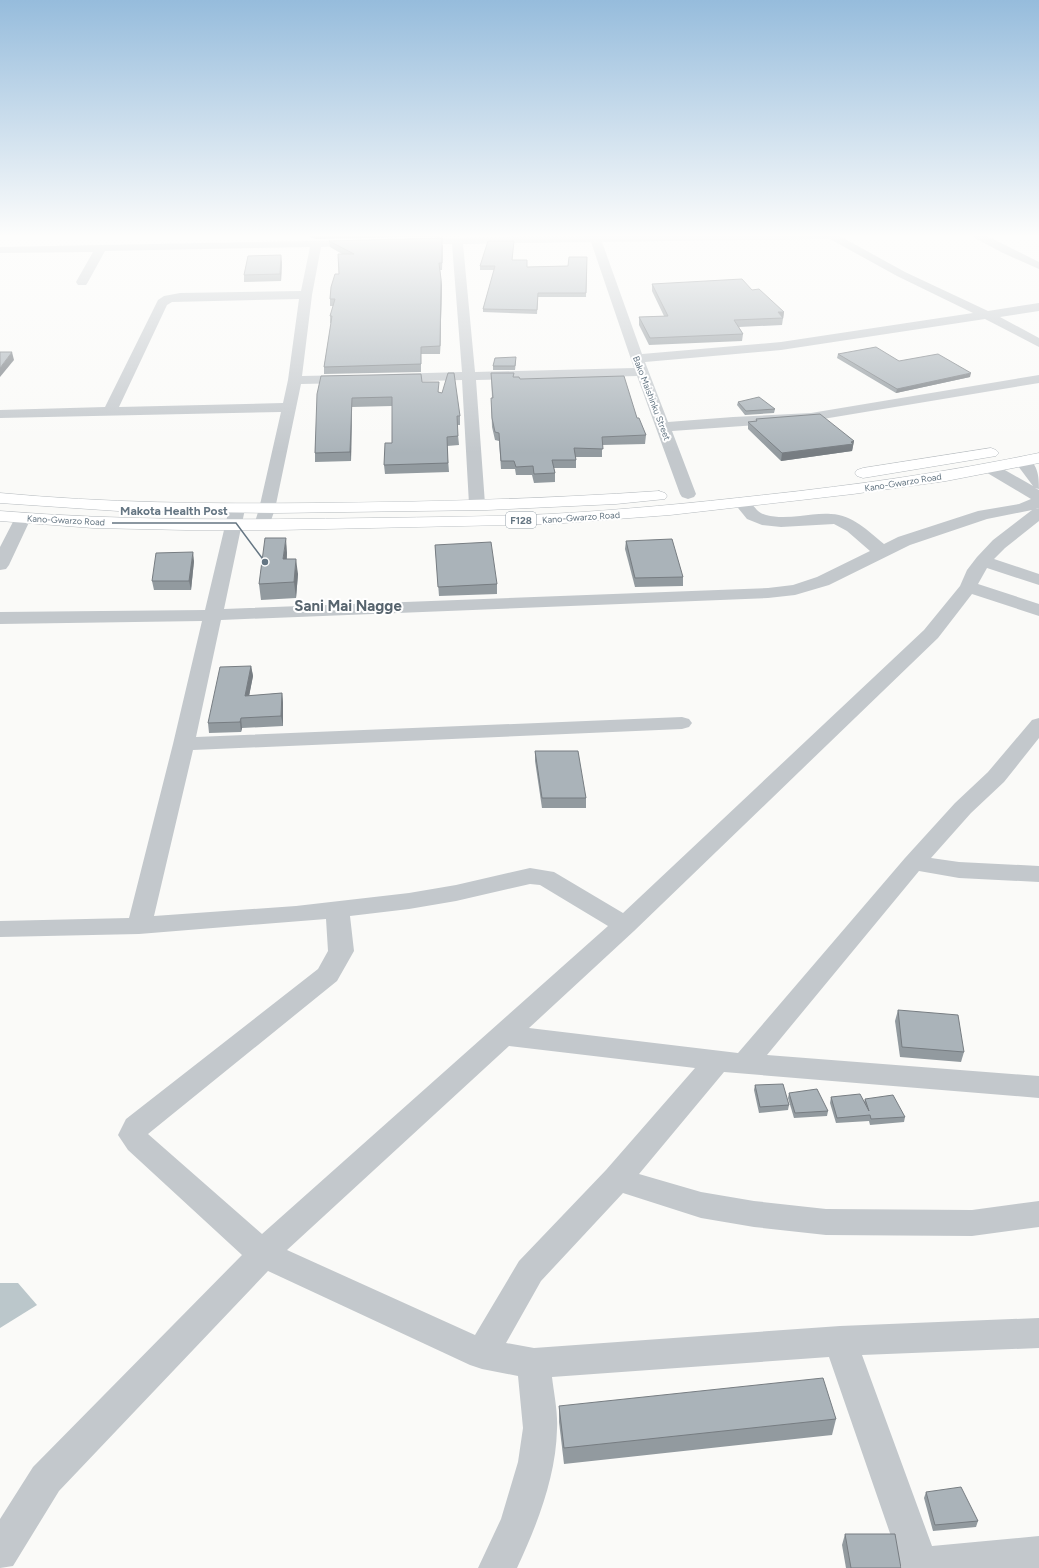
<svg xmlns="http://www.w3.org/2000/svg" width="1039" height="1568" font-family="Figtree,sans-serif">
  <style>
    .water { fill: #bbc7cb }
    .lines { fill: none; stroke-linecap: round; stroke-linejoin: round }
    .major-casing { stroke: #b5babe; stroke-width: 1 }
    .minor { fill: #c3c8cc; fill-rule: evenodd }
    .major { fill: #fff; fill-rule: evenodd }
    .wall { fill: #929a9f }
    .shaded-wall { fill: #777d82 }
    .building { fill: #aab3b9; stroke: #777d82 }
    .labels { text-anchor: middle; dominant-baseline: central; stroke-width: 4; stroke-linejoin: round; paint-order: stroke }
    .far-street-label { font-size: 9px; fill: #657683; stroke: #fff }
    .shield { fill: #fff; stroke: #939fa8; stroke-width: 1 }
    .shield-label { font-size: 10px; font-weight: bold; fill: #657683 }
    .district-label { font-size: 15px; font-weight: bold; fill: #57646e; stroke: #fff }
    .leader { fill: none; stroke: #657683; stroke-width: 1.5 }
    .callout-dot { fill: #657683; stroke: #fff; stroke-width: 1.5 }
    .callout-label { font-size: 12px; text-anchor: middle; font-weight: bold; fill: #657683; stroke: #fff; stroke-width: 4; stroke-linejoin: round; paint-order: stroke }
  </style>
  <rect width="100%" height="100%" fill="#fafaf8"/>
  <!-- water -->
  <path class="water" d="M0 1283H18L37 1305 0 1328Z"/>
  <g class="lines">
    <!-- major casing -->
    <g class="major-casing">
      <g id="major">
        <path d="M991 448 996 450 999 453 996 456 863 478 857 476 855 473 857 470 863 468Z"/>
        <path d="M1039 453V463L946 481 853 494 670 515 550 524 279 530H186L93 528 0 521V511C124 521 248 520 372 518 431 517 491 517 550 514 622 510 693 503 764 495 857 485 948 472 1039 453Z"/>
        <path d="M659 491 665 493 667 496 665 499 616 504 487 510 276 513 118 511 0 503V493C105 503 209 504 315 503 430 502 544 499 659 491Z"/>
      </g>
    </g>
    <!-- minor -->
    <g class="minor">
      <path d="M589 234H599L600 235 836 234 905 272 988 311 1039 303V311L1000 317 1039 338V347L985 319 781 350 645 362 668 422 733 417 811 413 1039 375V383L811 421 672 431 696 494 694 497 688 499 682 497 680 494 637 376 476 380 485 504 483 507 477 509 471 507 469 504 462 380 392 382 387 381 385 378 387 375 392 374 462 372 452 244H413L407 241 413 238 589 236ZM830 239 897 276 973 313 781 342 642 354 602 242ZM591 242 634 368 475 372 463 244Z"/>
      <path d="M970 234H983L1039 262V269L1003 253 971 236Z"/>
      <path d="M359 240 363 241 365 243 363 245 321 247 312 295 302 376 349 375 354 376 356 379 354 382 349 383 301 384 275 509 268 529 262 530 256 529 254 525 259 509 281 412 0 418V410L105 407 158 300 164 296 180 293 301 291 310 247 105 251 88 282 86 285H78L76 282 93 252 0 253V247ZM299 299 288 380 283 403 119 407 167 305 172 302Z"/>
      <path d="M1023 457C1038 461 1039 476 1039 489L1035 488 1039 490V508L1036 509 1039 508V521L1005 548 994 559 1039 574V585L987 568 978 584 1039 604V616L972 594 938 638 634 931 529 1028 738 1053 905 858 955 803 988 772 1032 720 1039 718V738L1004 782 971 813 931 858 959 862 1039 866V882L959 878 919 871 767 1055 1039 1076V1098L724 1072 639 1174 701 1192 754 1201 826 1209 972 1210 1039 1201V1227L972 1236 826 1235 754 1227 701 1218 623 1193 541 1281 506 1343 534 1348 840 1326 1039 1318V1348L862 1355 932 1546 1039 1536V1568H902L829 1357 552 1377C554 1394 558 1412 557 1429 556 1477 537 1525 517 1568H478L501 1519 518 1462 523 1428 518 1376 482 1369 470 1365 268 1271 59 1491 13 1566 0 1568V1519L33 1467 242 1255 128 1150 118 1135 126 1119 318 969 328 951 326 919 139 934 0 937V921L129 918 173 744 202 621 0 624V612L205 610 229 509 231 506 237 504 243 506 245 509 224 609 768 588 793 585 817 577 870 551 847 531 834 524 781 527 762 525 747 519 734 503 736 500C753 495 752 512 766 515 777 518 789 517 800 516 810 515 821 513 831 514 853 515 868 531 884 544L898 537 978 511 1019 504 1031 499 984 471 982 468 984 465 990 463 996 465 1033 486 1015 462 1018 459ZM1032 510 993 540 977 557 967 570 960 586 924 630 623 913 554 872 530 868 456 885 409 893 296 906 154 916 193 750 682 729 689 727 692 723 689 719 682 717 196 737 221 620 768 598 795 595 829 585 910 545 987 519ZM530 884 540 885 608 926 262 1234 148 1134 337 981 354 951 350 916 409 909 456 901ZM509 1046 695 1068 606 1170 519 1261 475 1335 287 1250Z"/>
      <path d="M23 513 29 514 31 518 9 565 6 569 0 570V547L15 518 17 514Z"/>
    </g>
    <!-- major -->
    <use href="#major" class="major"/>
  </g>
  <!-- wall -->
  <g class="wall">
    <path d="M304 234H516L515 235 315 239Z"/>
    <path d="M329 241 443 245 442 270H440L442 286 440 354H421V372L324 374V367L331 323H330V316L333 306H330V299L339 274 342 254 330 247Z"/>
    <path d="M514 241 512 260 527 267 568 266 587 257 586 297H538L537 314 483 312V309L494 270H480V266Z"/>
    <path d="M282 262 281 281 244 282V275Z"/>
    <path d="M652 284 752 290 784 312 782 325 739 327 743 334 742 341 649 345 639 325V317L664 316 652 291Z"/>
    <path d="M838 354 899 361 970 377 896 393 837 358Z"/>
    <path d="M516 361 515 370H493V366Z"/>
    <path d="M491 373 520 379 637 418 646 435 645 444 602 445V457H576V468H554L555 473V482L534 483 532 475H516L515 469H501L499 441 495 440 492 427 491 398H492Z"/>
    <path d="M321 376 422 382 439 392 460 416V425H457L459 445 447 446 449 472 385 474 384 465 392 443V406L352 407 351 461 315 462V453Z"/>
    <path d="M738 402 775 409 774 413 745 415 737 405Z"/>
    <path d="M756 419 854 441 852 451 781 461 748 429V422L756 421Z"/>
    <path d="M626 541 683 577V586L635 587 625 549Z"/>
    <path d="M435 545 497 584V594L439 596Z"/>
    <path d="M287 553V559L298 574 296 598 261 600 259 584Z"/>
    <path d="M194 561 191 590H154L152 581Z"/>
    <path d="M251 666 253 676 249 696 282 693 283 703V726L242 728 241 732 209 733 208 723Z"/>
    <path d="M535 751 586 798V808H542L535 761Z"/>
    <path d="M898 1010 964 1052 961 1062 900 1057 895 1021Z"/>
    <path d="M755 1085 789 1105 788 1110 759 1113 754 1090Z"/>
    <path d="M789 1093 828 1111 827 1116 794 1118 788 1098Z"/>
    <path d="M831 1097 864 1102 865 1099 905 1117 904 1122 870 1125 869 1121 836 1123 830 1103Z"/>
    <path d="M559 1406 836 1419 832 1435 564 1464 559 1422Z"/>
    <path d="M926 1492 978 1521 976 1527 933 1531 924 1498Z"/>
    <path d="M845 1534 901 1568H846L842 1545Z"/>
  </g>
  <!-- shaded-wall -->
  <g class="shaded-wall">
    <path d="M281 255 282 262 281 281 280 274Z"/>
    <path d="M441 279 442 286 440 354V346Z"/>
    <path d="M778 312H784L783 319V318Z"/>
    <path d="M12 352 14 360 0 377V368Z"/>
    <path d="M971 373 970 377 896 393 897 389Z"/>
    <path d="M352 398V407L351 461 350 452Z"/>
    <path d="M854 441 852 451 781 461 782 453Z"/>
    <path d="M286 538 287 553 285 575 283 559Z"/>
    <path d="M193 552 194 561 191 590 189 581Z"/>
    <path d="M296 559 298 574 296 598 294 582Z"/>
    <path d="M251 666 253 676 247 706 245 696Z"/>
    <path d="M282 693 283 703V726L281 716Z"/>
    <path d="M241 718 242 728 241 732 240 722Z"/>
  </g>
  <!-- building -->
  <g class="building">
    <path d="M442 238V263H439L441 279 440 346 421 347V364L324 367 332 316H330L335 299H330L331 287 335 274H339L338 254H354L329 241Z"/>
    <path d="M488 241H514L512 260H527V267L568 266 569 257H587L586 293H538L537 310 483 309 495 266H480Z"/>
    <path d="M281 255 280 274 244 275 248 256Z"/>
    <path d="M742 279 752 290 759 289 784 312H778L783 318 734 320 743 334 650 338 639 317 668 316 652 284Z"/>
    <path d="M876 347 899 361 938 354 971 373 897 389 838 354Z"/>
    <path d="M0 352H12L0 368Z"/>
    <path d="M516 357 515 366H493L495 358Z"/>
    <path d="M448 373H454L460 416H457L458 436 447 437 448 463 384 465 385 443H392V397L352 398 350 452 315 453 317 394 321 376 421 374 422 382H439L438 392 442 393Z"/>
    <path d="M491 373H514L513 377H519L520 379 624 376 637 418H639L646 435 602 437 603 449 574 448 576 460H552L555 473 534 474 533 466 516 467 514 461H501L499 433 495 432 492 418 491 398H493Z"/>
    <path d="M759 397 775 409 746 411 738 402Z"/>
    <path d="M820 414 854 441 851 442 853 444 782 453 748 422 757 421 756 419Z"/>
    <path d="M265 538H286L283 559H296L294 582 259 584Z"/>
    <path d="M672 539 683 577 635 578 626 541Z"/>
    <path d="M491 542 497 584 438 587 435 545Z"/>
    <path d="M193 552 189 581H152L156 553Z"/>
    <path d="M251 666 245 696 282 693 281 716 241 718 240 722 208 723 220 667Z"/>
    <path d="M535 751H578L586 798H542Z"/>
    <path d="M898 1010 958 1015 964 1052 902 1047Z"/>
    <path d="M783 1084 789 1105 760 1107 755 1085Z"/>
    <path d="M817 1089 828 1111 795 1113 789 1093Z"/>
    <path d="M860 1094 869 1111 865 1099 893 1095 905 1117 871 1119 870 1115 837 1118 831 1097Z"/>
    <path d="M823 1378 836 1419 564 1448 559 1406Z"/>
    <path d="M961 1487 978 1521 935 1525 926 1492Z"/>
    <path d="M845 1534H895L901 1568H851Z"/>
  </g>
  <!-- sky -->
  <linearGradient id="sky" x2="0" y2="1"><stop stop-color="#96bcdc"/><stop offset="0.52" stop-color="#fdfdfc"/><stop offset="1" stop-color="#fdfdfc" stop-opacity="0"/></linearGradient>
  <rect width="1039" height="453" fill="url(#sky)"/>
  <g class="labels">
    <!-- far-street labels -->
    <g class="far-street-label">
      <text transform="translate(652 398) rotate(69)">Bako Maishinku Street</text>
      <text transform="translate(903 482) rotate(-9)">Kano-Gwarzo Road</text>
      <text transform="translate(581 517) rotate(-4)">Kano-Gwarzo Road</text>
      <text transform="translate(66 520) rotate(3)">Kano-Gwarzo Road</text>
    </g>
    <!-- shield labels -->
    <rect class="shield" x="506" y="512" width="30" height="16" rx="3"/>
    <g class="shield-label">
      <text x="521" y="520">F128</text>
    </g>
    <!-- district labels -->
    <g class="district-label">
      <text x="348" y="606">Sani Mai Nagge</text>
    </g>
  </g>
  <!-- callouts -->
  <path class="leader" d="M265 562L236 523H112"/>
  <circle class="callout-dot" cx="265" cy="562" r="4"/>
  <g class="callout-label">
    <text x="174" y="515">Makota Health Post</text>
  </g>
</svg>
